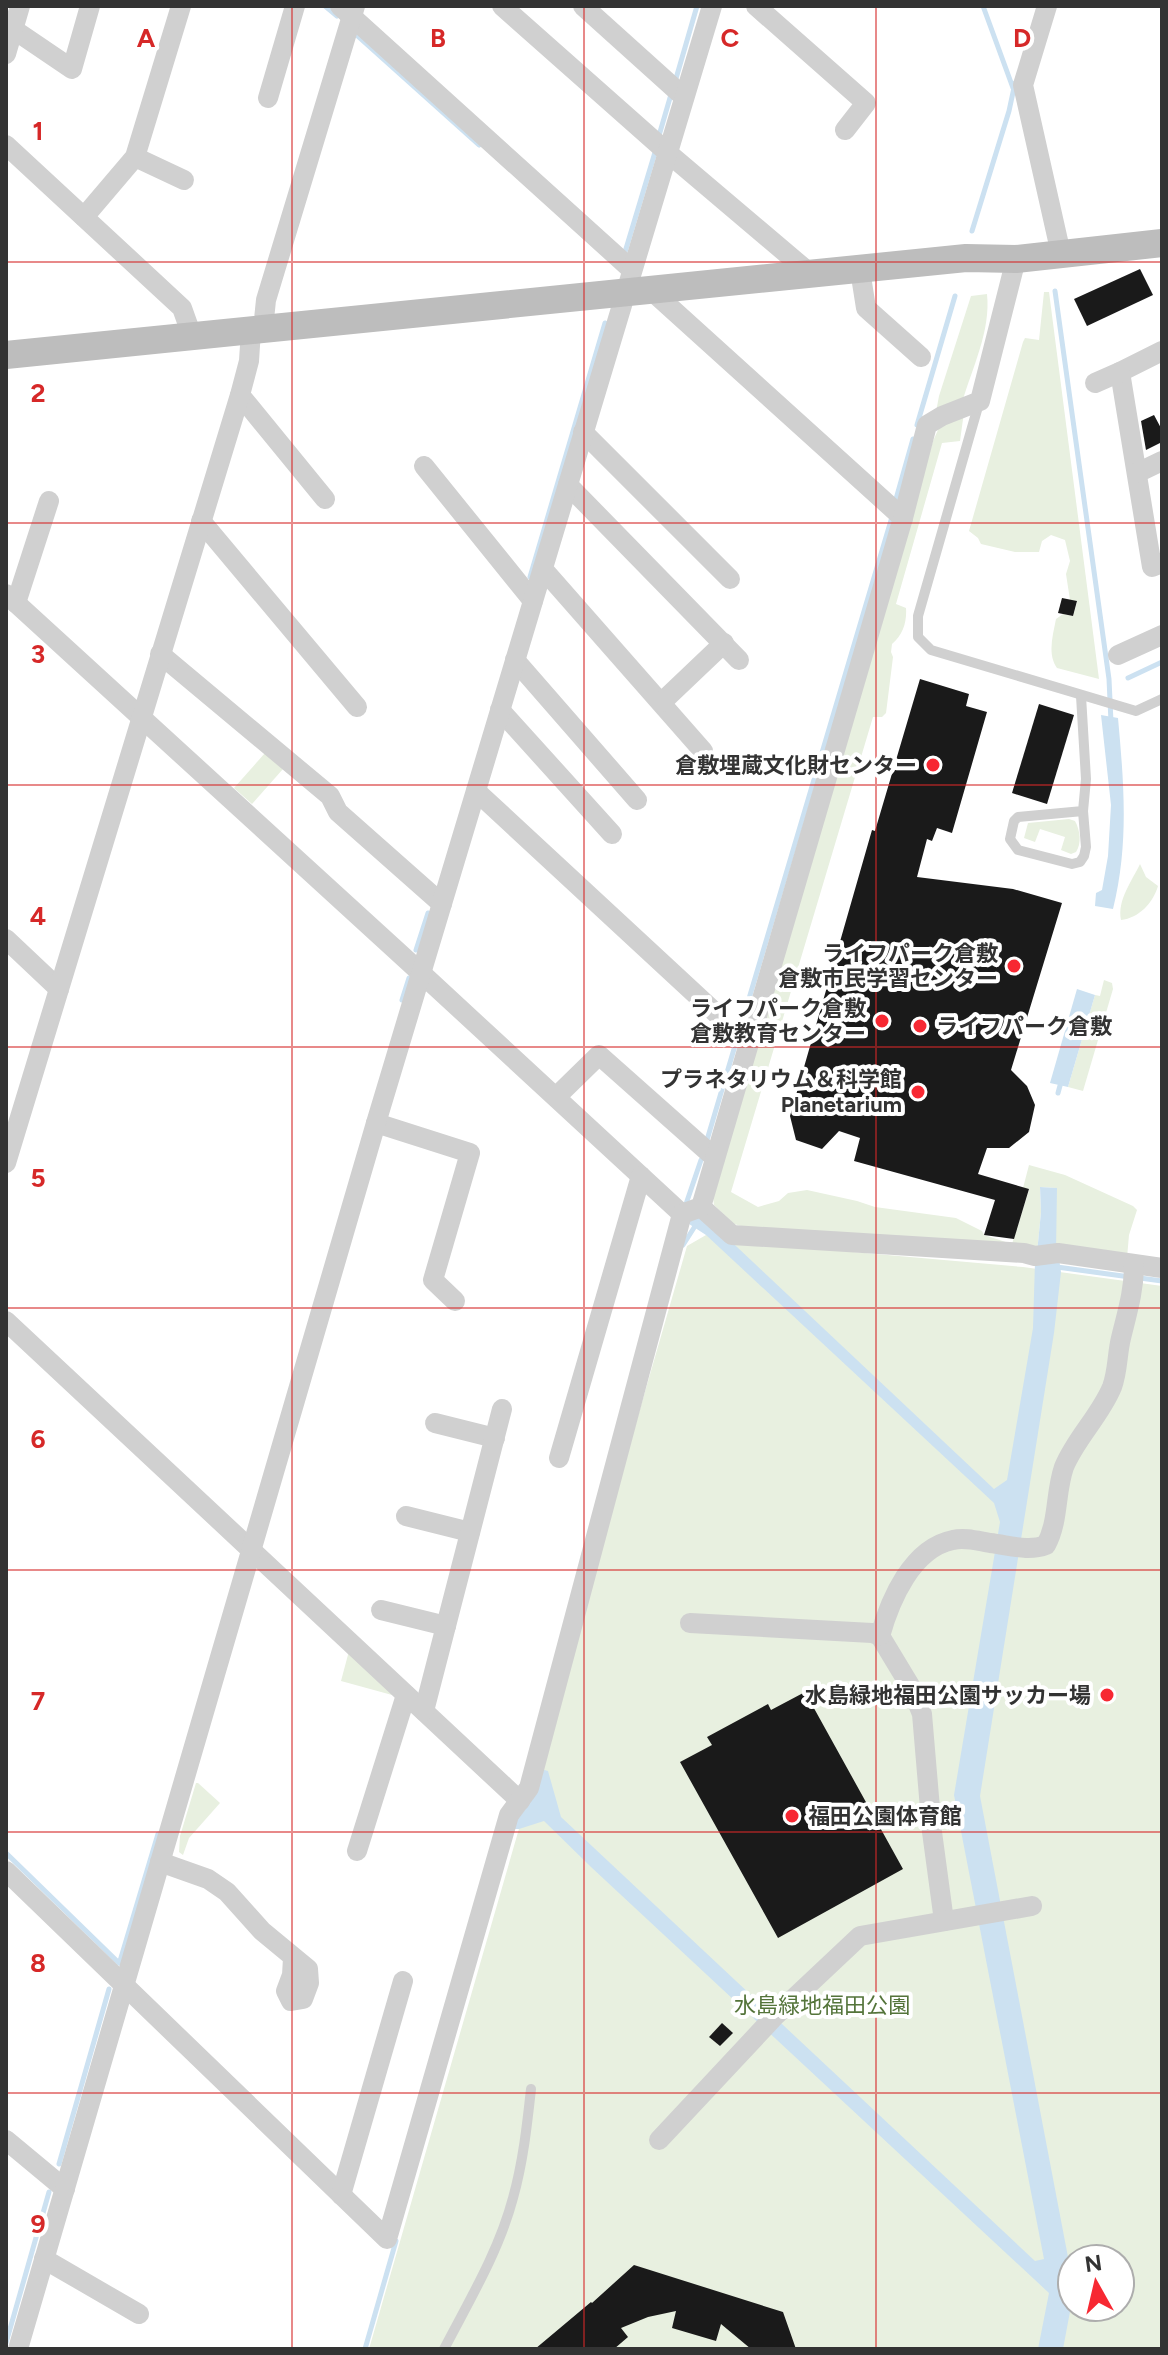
<svg xmlns="http://www.w3.org/2000/svg" width="1168" height="2355" font-family="Figtree,'Noto Sans JP',sans-serif">
  <style>
    .green { fill: #e8f0e0; fill-rule: evenodd }
    .water { fill: #cce1f1 }
    .lines { fill: none; stroke-linecap: round; stroke-linejoin: round }
    .stream { stroke: #cce1f1; stroke-width: 5 }
    .building { fill: #1a1a1a }
    .lane { stroke: #d0d0d0; stroke-width: 10 }
    .street { stroke: #d0d0d0; stroke-width: 20 }
    .secondary { stroke: #bdbdbd; stroke-width: 28 }
    .grid { fill: none; stroke: #d62828; stroke-width: 2; stroke-opacity: 0.55 }
    .poi-dot { fill: #f72832; stroke: #fff; stroke-width: 3 }
    .labels { text-anchor: middle; dominant-baseline: central; stroke-width: 8; stroke-linejoin: round; paint-order: stroke }
    .poi-label { font-size: 22px; font-weight: bold; fill: #333; stroke: #fff; text-anchor: end }
    .park-label { font-size: 22px; fill: #54743a; stroke: #fff }
    .grid-label { font-size: 26px; text-anchor: middle; font-weight: bold; fill: #d62828; stroke: #fff; stroke-width: 8; stroke-linejoin: round; paint-order: stroke }
  </style>
  <rect width="100%" height="100%" fill="#fff"/>
  <!-- green -->
  <g class="green">
    <path d="M1044 292H1049L1099 679 1057 668C1047 654 1053 635 1056 619L1063 614 1073 616 1077 602 1070 600 1066 574 1070 561 1065 540 1051 535 1042 541 1039 552H1015L981 544 978 538 969 531 1023 342 1025 338 1039 340Z"/>
    <path d="M987 294C991 331 972 368 962 403L936 412 939 396 971 296Z"/>
    <path d="M964 412 960 441 942 443 896 604 906 608C907 622 903 635 892 644L891 652 893 657 886 713 882 717H873L731 1192 758 1207 779 1201 788 1193 807 1190 857 1201 875 1207 956 1218 982 1231 984 1235 1012 1244 1029 1190 1023 1188 1029 1165 1065 1175 1133 1206 1137 1210 1129 1235 1127 1258 1056 1251V1188L1040 1187 1041 1212 1037 1253 748 1228 734 1224 714 1205 712 1190 933 441 942 421Z"/>
    <path d="M265 753 283 769 252 804 234 788Z"/>
    <path d="M1069 819 1075 821C1080 830 1082 843 1076 852L1071 854 1061 850 1065 837 1040 829 1035 842 1024 838 1028 823Z"/>
    <path d="M1140 864 1146 877 1158 886C1153 903 1139 918 1121 920 1117 900 1132 881 1140 864Z"/>
    <path d="M1104 980 1112 983 1113 989 1083 1091 1068 1087 1095 995 1100 996Z"/>
    <path d="M706 1235 762 1244 1023 1267 1162 1286V2349H369L687 1246ZM1072 2259H1120V2307H1072Z"/>
    <path d="M349 1651 391 1688 392 1695 341 1681Z"/>
    <path d="M196 1783H198L220 1803 189 1838 183 1855 179 1852 180 1836Z"/>
  </g>
  <!-- water -->
  <g class="water">
    <path d="M1101 715 1118 718C1124 784 1129 844 1113 909L1095 906 1096 893 1102 890 1108 856 1111 805Z"/>
    <path d="M1077 989 1095 995 1068 1087 1050 1083Z"/>
    <path d="M1040 1187 1057 1188 1056 1251 1037 1253 1041 1212Z"/>
    <path d="M702 1214 994 1489 1007 1480 1033 1328 1035 1262 1059 1259 1061 1272 1054 1333 980 1796 1072 2278V2301L1063 2349H1038L1049 2293 591 1867 544 1821 519 1829H513L537 1768 548 1771 561 1817 1035 2261 1044 2259 954 1795 1000 1522 994 1503 706 1235 686 1222Z"/>
  </g>
  <g class="lines">
    <!-- stream -->
    <g class="stream">
      <path d="M325 6 337 16"/>
      <path d="M983 6 1013 88"/>
      <path d="M352 31 479 145"/>
      <path d="M675 82 697 6"/>
      <path d="M658 139 672 91"/>
      <path d="M972 231 1009 111 1015 83"/>
      <path d="M625 252 656 149"/>
      <path d="M1055 291 1109 679 1111 722"/>
      <path d="M917 425 955 296"/>
      <path d="M896 499 913 439"/>
      <path d="M530 577 605 323"/>
      <path d="M1128 678 1162 662"/>
      <path d="M416 950 428 913"/>
      <path d="M402 1000 409 978"/>
      <path d="M1058 1093 1061 1082"/>
      <path d="M707 1140 892 517"/>
      <path d="M686 1204 701 1160"/>
      <path d="M683 1245 697 1223"/>
      <path d="M1057 1267 1130 1277"/>
      <path d="M1140 1278 1162 1281"/>
      <path d="M6 1853 119 1963"/>
      <path d="M120 1961 158 1834"/>
      <path d="M59 2164 109 1989"/>
      <path d="M6 2343 49 2192"/>
      <path d="M365 2349 396 2241"/>
    </g>
  </g>
  <!-- building -->
  <g class="building">
    <path d="M1140 269 1153 295 1087 326 1074 299Z"/>
    <path d="M1154 415 1162 430V442L1146 450 1141 421Z"/>
    <path d="M1062 598 1077 601 1073 616 1058 613Z"/>
    <path d="M920 679 969 694 966 706 987 712 952 833 937 828 932 841 927 839 917 877 1013 889 1062 903 1011 1070 1027 1086 1035 1105 1029 1132 1009 1148H987L978 1174 1029 1189 1014 1239 984 1235 995 1200 854 1161 860 1138 839 1131 822 1149 796 1140 790 1116 872 830 875 831Z"/>
    <path d="M1039 704 1074 715 1047 804 1012 793Z"/>
    <path d="M805 1692 903 1869 778 1938 680 1762 712 1745 707 1737 768 1704 771 1710Z"/>
    <path d="M722 2023 733 2033 720 2046 709 2037Z"/>
    <path d="M634 2265 783 2312 796 2349H751L721 2324 716 2341 672 2328 676 2311 648 2317 621 2328 628 2337 614 2349H535L591 2302 592 2303Z"/>
  </g>
  <g class="lines">
    <!-- lane -->
    <g class="lane">
      <path d="M979 403 918 616V637L931 650 1136 711 1162 699"/>
      <path d="M1081 696 1086 779 1083 811 1086 847 1084 856 1080 862 1072 864 1018 850 1010 839 1014 821 1018 817 1083 811"/>
      <path d="M444 2349C469 2301 499 2251 513 2198 523 2162 527 2126 531 2089"/>
    </g>
    <!-- street -->
    <g class="street">
      <path d="M340 6 632 270"/>
      <path d="M502 6 668 153 812 275"/>
      <path d="M583 6 684 97"/>
      <path d="M756 6 866 103 845 130"/>
      <path d="M1047 6 1023 85 1061 254"/>
      <path d="M13 29 72 69 90 6"/>
      <path d="M6 54 20 6"/>
      <path d="M268 98 295 6"/>
      <path d="M6 145 182 308 192 336"/>
      <path d="M135 157 184 180"/>
      <path d="M84 217 135 157 181 6"/>
      <path d="M860 270 866 308 921 357"/>
      <path d="M652 291 903 518"/>
      <path d="M263 329 266 300 355 6"/>
      <path d="M1162 351 1120 372 1152 567 1162 563"/>
      <path d="M1095 383 1120 372"/>
      <path d="M240 395 325 499"/>
      <path d="M583 432 730 579"/>
      <path d="M424 466 533 601"/>
      <path d="M1137 473 1162 461"/>
      <path d="M568 485 739 660"/>
      <path d="M201 521 357 707"/>
      <path d="M543 569 703 751"/>
      <path d="M6 594 421 973 682 1214"/>
      <path d="M16 603 49 501"/>
      <path d="M160 654 330 796 338 812 442 904"/>
      <path d="M1118 655 1162 635"/>
      <path d="M515 660 637 800"/>
      <path d="M662 702 724 643"/>
      <path d="M500 710 612 834"/>
      <path d="M476 791 718 1015"/>
      <path d="M6 939 59 989"/>
      <path d="M556 1097 599 1055 715 1158"/>
      <path d="M376 1123 470 1153 433 1280 455 1301"/>
      <path d="M6 1163 240 395 249 361 251 330"/>
      <path d="M701 1207 732 1235 1024 1253 1035 1256 1058 1253 1162 1268"/>
      <path d="M6 1321 520 1801"/>
      <path d="M435 1423 495 1438"/>
      <path d="M559 1458 641 1176"/>
      <path d="M406 1516 470 1532"/>
      <path d="M381 1610 446 1626"/>
      <path d="M690 1623 872 1633 880 1636 912 1689 922 1714 932 1832 944 1921"/>
      <path d="M880 1636C890 1600 912 1548 953 1540 965 1537 978 1541 990 1543 1009 1545 1028 1552 1046 1545 1059 1521 1055 1493 1064 1467 1076 1438 1100 1416 1112 1387 1118 1371 1117 1354 1121 1338 1127 1313 1134 1291 1134 1265"/>
      <path d="M424 1711 502 1409"/>
      <path d="M357 1851 406 1695"/>
      <path d="M160 1862 208 1879 227 1892 262 1931 308 1969 309 1983 303 1999 291 2001 286 1991 292 1975 293 1958"/>
      <path d="M6 1871 387 2239 509 1815 529 1788 682 1214 701 1207 903 518 927 425 942 416 980 401 1016 259"/>
      <path d="M6 2140 65 2189"/>
      <path d="M659 2140 775 2016 860 1936 1032 1906"/>
      <path d="M341 2195 403 1981"/>
      <path d="M44 2259 139 2314"/>
      <path d="M18 2349 376 1123 712 6"/>
    </g>
    <!-- secondary -->
    <path class="secondary" d="M6 355 966 258 1016 259 1162 243"/>
  </g>
  <!-- grid -->
  <path class="grid" d="M292 6V2349M584 6V2349M876 6V2349M6 262H1162M6 523H1162M6 785H1162M6 1047H1162M6 1308H1162M6 1570H1162M6 1832H1162M6 2093H1162"/>
  <!-- markers -->
  <g class="poi-dot">
    <circle cx="933" cy="765" r="8"/>
    <circle cx="1014" cy="966" r="8"/>
    <circle cx="882" cy="1021" r="8"/>
    <circle cx="920" cy="1026" r="8"/>
    <circle cx="918" cy="1092" r="8"/>
    <circle cx="1107" cy="1695" r="8"/>
    <circle cx="792" cy="1816" r="8"/>
  </g>
  <g class="labels">
    <!-- poi labels -->
    <g class="poi-label">
      <text x="917" y="765">倉敷埋蔵文化財センター</text>
      <text x="998" y="953">ライフパーク倉敷<tspan x="998" dy="25">倉敷市民学習センター</tspan></text>
      <text x="866" y="1008">ライフパーク倉敷<tspan x="866" dy="25">倉敷教育センター</tspan></text>
      <text x="936" y="1026" text-anchor="start">ライフパーク倉敷</text>
      <text x="902" y="1079">プラネタリウム＆科学館<tspan x="902" dy="25">Planetarium</tspan></text>
      <text x="1091" y="1695">水島緑地福田公園サッカー場</text>
      <text x="808" y="1816" text-anchor="start">福田公園体育館</text>
    </g>
    <!-- park labels -->
    <g class="park-label">
      <text x="822" y="2005">水島緑地福田公園</text>
    </g>
  </g>
  <g class="grid-label">
    <text x="146" y="47">A</text>
    <text x="438" y="47">B</text>
    <text x="730" y="47">C</text>
    <text x="1022" y="47">D</text>
    <text x="38" y="140">1</text>
    <text x="38" y="402">2</text>
    <text x="38" y="663">3</text>
    <text x="38" y="925">4</text>
    <text x="38" y="1187">5</text>
    <text x="38" y="1448">6</text>
    <text x="38" y="1710">7</text>
    <text x="38" y="1972">8</text>
    <text x="38" y="2233">9</text>
  </g>
  <!-- border -->
  <rect width="1168" height="2355" fill="none" stroke="#333333" stroke-width="16"/>
  <!-- north arrow -->
  <g transform="translate(1096 2283) rotate(352)"><circle r="38" fill="#ffffff" stroke="#adadad" stroke-width="2"/>
  <path d="M0-6L14 30L0 20L-14 30Z" fill="#f72832"/>
  <text y="-12" font-size="22" font-weight="bold" text-anchor="middle" fill="#333333">N</text>
  </g>
</svg>
